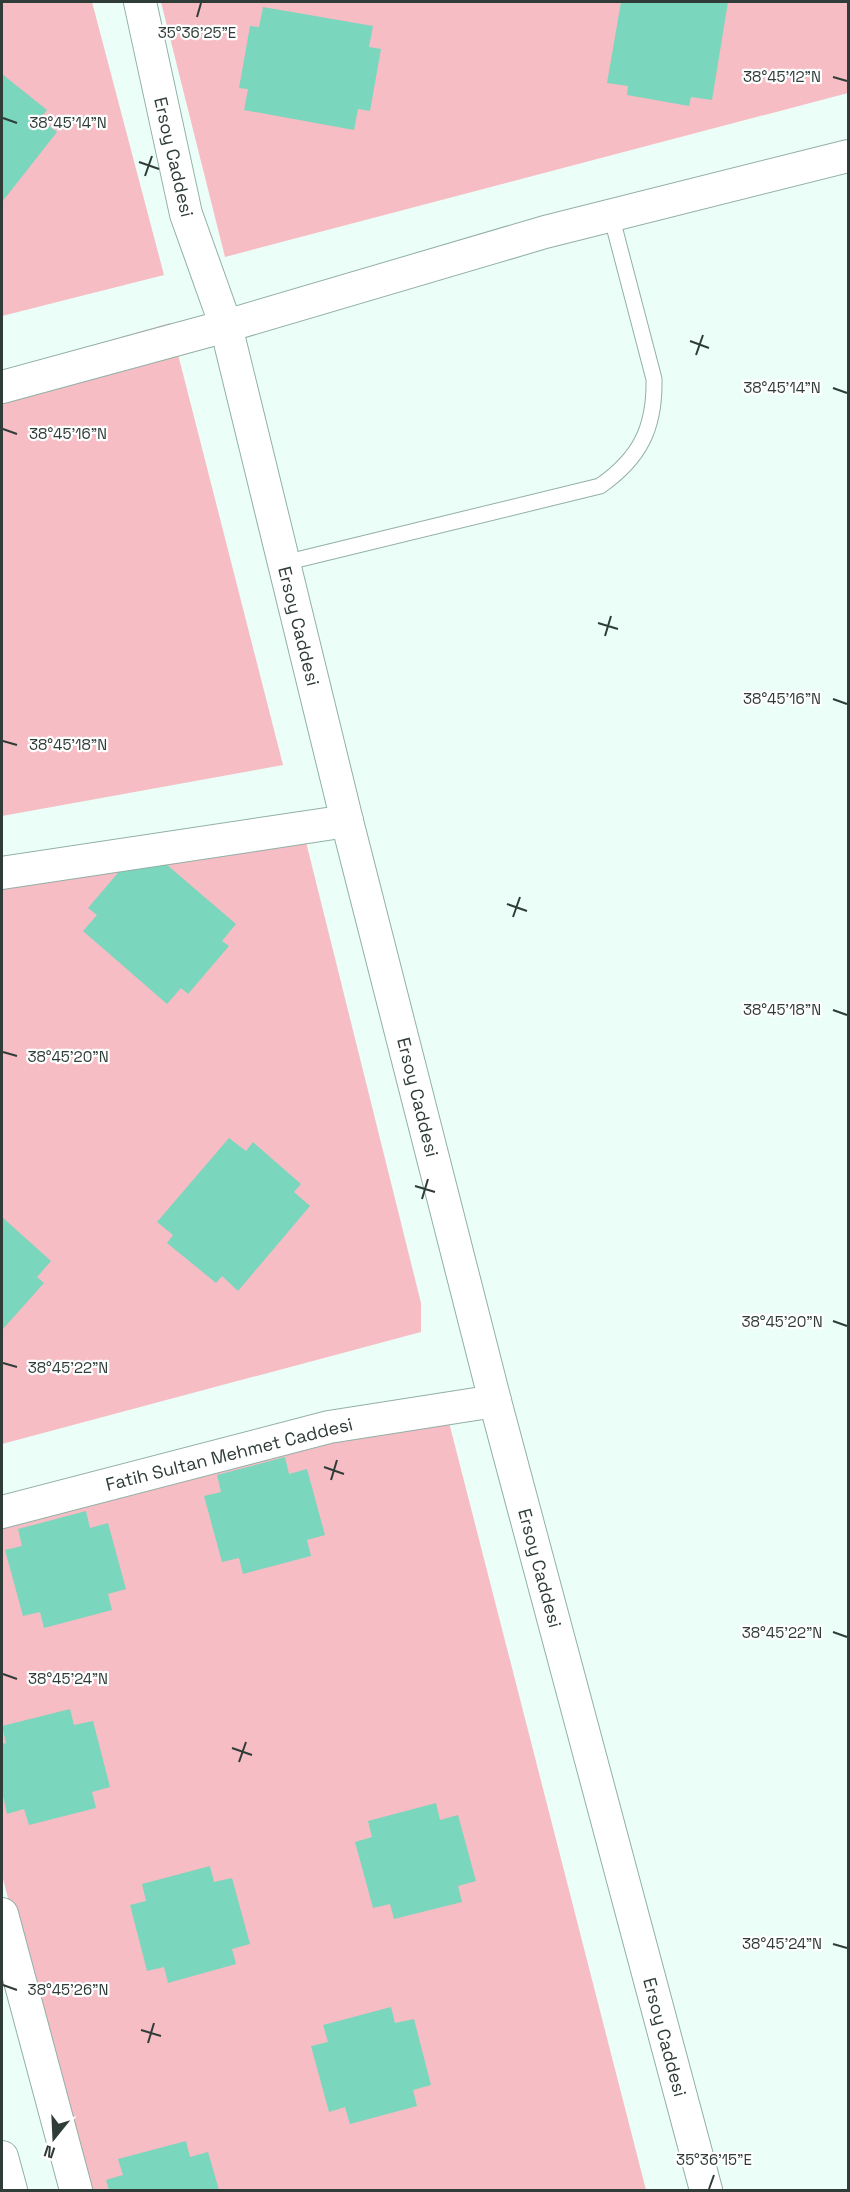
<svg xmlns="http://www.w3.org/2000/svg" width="850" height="2192" font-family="'Space Grotesk',sans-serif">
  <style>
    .green { fill: #f7bdc5 }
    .building { fill: #7ad6bc }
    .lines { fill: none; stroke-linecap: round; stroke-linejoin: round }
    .service-casing { stroke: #92b0a6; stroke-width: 17 }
    .minor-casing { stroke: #92b0a6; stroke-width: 34 }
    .service { stroke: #fff; stroke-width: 15 }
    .minor { stroke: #fff; stroke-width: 32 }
    .ticks { fill: none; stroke: #2f3c38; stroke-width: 2 }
    .labels { text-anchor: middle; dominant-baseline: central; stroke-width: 4.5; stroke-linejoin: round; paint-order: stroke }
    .street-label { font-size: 18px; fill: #2f3c38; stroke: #fff }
    .ticks-label { font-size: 15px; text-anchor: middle; fill: #2f3c38; stroke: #fff; stroke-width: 4.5; stroke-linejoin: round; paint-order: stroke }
  </style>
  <rect width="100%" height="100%" fill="#ebfef7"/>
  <!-- green -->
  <g class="green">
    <path d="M2 2H92L164 275 2 316Z"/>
    <path d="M161 2H848V93L225 257Z"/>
    <path d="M170 323 283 765 2 816V371Z"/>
    <path d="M303 830 421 1303V1332L2 1444V869Z"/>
    <path d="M425 1395 444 1403 646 2190H83L2 1875V1516Z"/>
  </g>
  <!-- building -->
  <g class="building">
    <path d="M621 2H728L712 100 691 97 689 106 627 95 628 86 607 83Z"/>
    <path d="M263 7 373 26 369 47 381 49 370 111 358 109 354 130 244 110 248 89 239 88 250 26 259 27Z"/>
    <path d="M2 74 47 110 40 119 57 132 2 202Z"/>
    <path d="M152 852 236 924 222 941 229 946 188 994 181 988 167 1004 83 931 97 915 88 908 129 860Z"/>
    <path d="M229 1138 246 1151 253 1142 301 1184 294 1192 310 1206 238 1291 222 1276 216 1283 167 1243 173 1235 157 1222Z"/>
    <path d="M2 1217 51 1261 37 1277 44 1283 2 1330Z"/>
    <path d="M285 1457 289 1474 307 1469 325 1535 307 1540 311 1556 243 1574 239 1558 222 1562 204 1496 221 1492 217 1475Z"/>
    <path d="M86 1511 90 1528 108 1523 126 1589 108 1594 112 1610 44 1628 40 1612 23 1616 5 1550 22 1546 18 1529Z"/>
    <path d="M70 1709 74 1725 93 1721 110 1787 92 1792 96 1808 29 1825 24 1809 7 1814 2 1791V1744L6 1743 2 1726Z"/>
    <path d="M436 1803 440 1820 458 1815 476 1881 458 1886 462 1902 394 1919 390 1904 373 1908 355 1842 372 1837 368 1821Z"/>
    <path d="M210 1866 214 1882 232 1878 250 1944 232 1949 236 1964 168 1983 164 1967 147 1971 130 1905 146 1901 142 1884Z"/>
    <path d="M391 2007 395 2023 414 2019 431 2085 413 2090 417 2106 350 2124 345 2107 329 2112 311 2046 328 2042 323 2025Z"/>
    <path d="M186 2141 190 2157 208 2152 219 2190H109L106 2180 123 2175 118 2159Z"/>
  </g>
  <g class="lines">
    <!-- service casing -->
    <g class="service-casing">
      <path id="service" d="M284 563 600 486C640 458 655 428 654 379L611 215"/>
    </g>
    <!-- minor casing -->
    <g class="minor-casing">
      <g id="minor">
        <path d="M140 2 186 214 226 326 347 821 495 1401 706 2190"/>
        <path d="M2 387 226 326 545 232 848 156"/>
        <path d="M2 873 347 821"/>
        <path d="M2 1512 329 1427 495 1401"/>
        <path d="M2 1914 76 2190"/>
        <path d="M2 2157 11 2190"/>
      </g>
    </g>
    <!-- service -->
    <use href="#service" class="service"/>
    <!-- minor -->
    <use href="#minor" class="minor"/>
  </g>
  <!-- ticks -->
  <path class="ticks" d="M197 17 201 3M833 77 847 81M3 118 17 123M139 162 159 169M145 176 152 156M690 341 709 348M696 355 703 335M833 388 847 393M3 429 17 434M598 623 618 629M605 636 611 616M833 699 847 704M3 741 17 745M507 904 527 911M513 917 520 897M833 1010 847 1015M3 1052 17 1056M415 1186 435 1192M422 1199 428 1179M833 1321 847 1326M3 1363 17 1367M324 1467 344 1474M331 1480 337 1460M833 1632 847 1637M3 1674 17 1679M232 1748 252 1755M239 1762 246 1742M833 1944 847 1948M3 1985 17 1990M141 2030 161 2036M148 2043 154 2023M709 2189 714 2175"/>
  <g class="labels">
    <!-- street labels -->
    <g class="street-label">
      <text transform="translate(174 157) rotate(77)">Ersoy Caddesi</text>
      <text transform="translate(299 626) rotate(76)">Ersoy Caddesi</text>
      <text transform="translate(418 1097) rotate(76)">Ersoy Caddesi</text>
      <text transform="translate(229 1454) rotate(-14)">Fatih Sultan Mehmet Caddesi</text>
      <text transform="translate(540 1568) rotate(75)">Ersoy Caddesi</text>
      <text transform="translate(665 2037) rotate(75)">Ersoy Caddesi</text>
    </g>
  </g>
  <g class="ticks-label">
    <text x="197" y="38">35°36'25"E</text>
    <text x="782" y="82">38°45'12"N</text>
    <text x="68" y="128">38°45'14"N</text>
    <text x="782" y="393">38°45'14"N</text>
    <text x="68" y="439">38°45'16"N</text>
    <text x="782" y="704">38°45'16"N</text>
    <text x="68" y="750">38°45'18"N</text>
    <text x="782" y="1015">38°45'18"N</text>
    <text x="68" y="1062">38°45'20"N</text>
    <text x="782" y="1327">38°45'20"N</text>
    <text x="68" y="1373">38°45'22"N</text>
    <text x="782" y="1638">38°45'22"N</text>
    <text x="68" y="1684">38°45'24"N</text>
    <text x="782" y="1949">38°45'24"N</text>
    <text x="68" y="1995">38°45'26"N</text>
    <text x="714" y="2165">35°36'15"E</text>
  </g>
  <!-- border -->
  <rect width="850" height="2192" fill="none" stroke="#2f3c38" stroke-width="6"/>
  <!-- north arrow -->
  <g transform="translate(54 2138) rotate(198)" stroke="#ffffff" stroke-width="4.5" paint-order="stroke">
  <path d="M0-4.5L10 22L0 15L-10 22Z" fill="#2f3c38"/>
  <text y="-9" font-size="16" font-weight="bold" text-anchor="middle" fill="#2f3c38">N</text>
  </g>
</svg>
